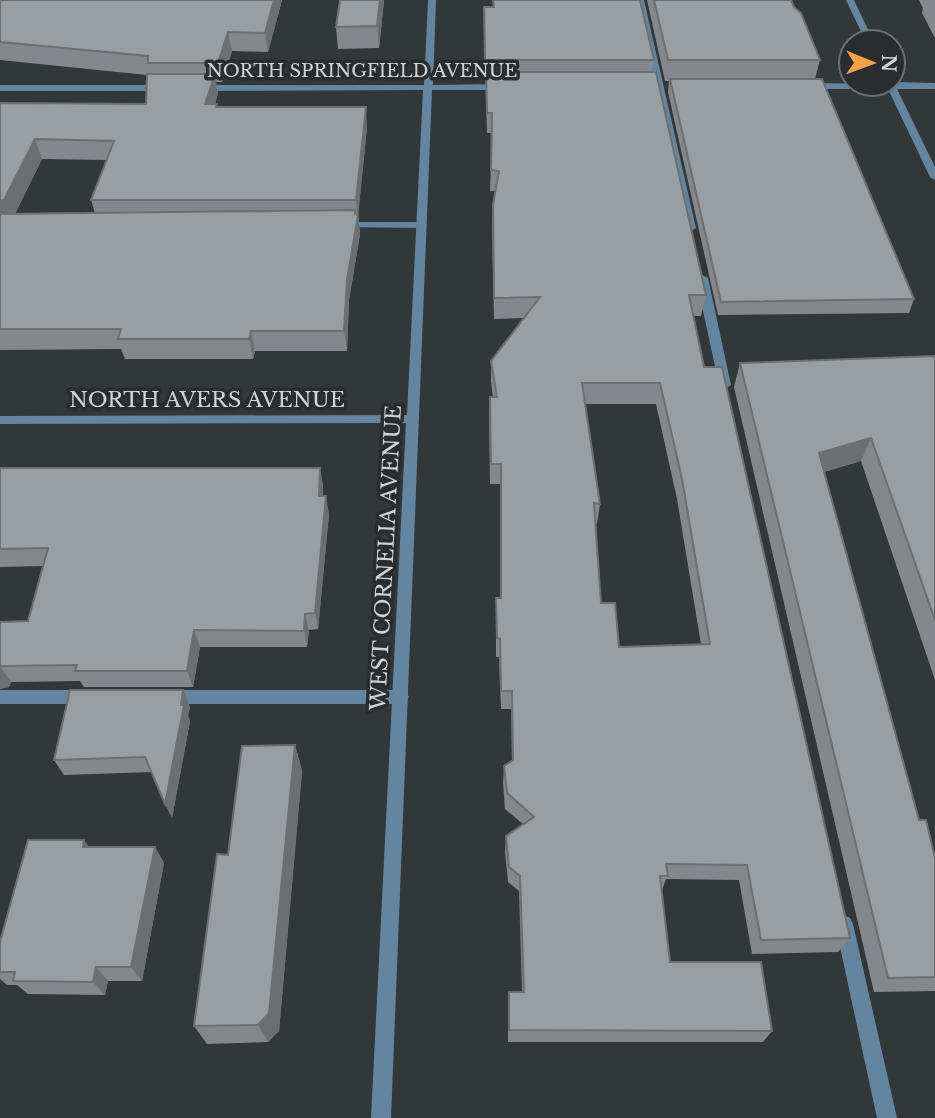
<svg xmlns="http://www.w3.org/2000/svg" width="935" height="1118" font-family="'Libre Baskerville',serif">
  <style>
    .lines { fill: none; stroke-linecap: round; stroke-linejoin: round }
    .lane { fill: #64859f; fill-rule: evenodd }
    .street { fill: #64859f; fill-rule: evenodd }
    .wall { fill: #84888c; fill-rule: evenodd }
    .shaded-wall { fill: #6b6f72 }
    .building { fill: #999ea3; stroke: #6b6f72; stroke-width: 2; fill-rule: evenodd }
    .labels { text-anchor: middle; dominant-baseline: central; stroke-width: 7; stroke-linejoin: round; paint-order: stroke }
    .far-street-label { font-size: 18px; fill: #d1d4d6; stroke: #292d30 }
    .street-label { font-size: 21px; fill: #d1d4d6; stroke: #292d30 }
  </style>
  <rect width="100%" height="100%" fill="#32373a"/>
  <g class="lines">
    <!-- lane -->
    <g class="lane">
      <path d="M636 0H644L696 228 691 231 686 228Z"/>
      <path d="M343 222H422L427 225 422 228 339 227V223Z"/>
      <path d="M702 275 708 278 731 385 725 389 719 385 696 278Z"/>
      <path d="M0 690H86L91 692 94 697 91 702 86 704H0Z"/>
      <path d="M169 690H401L406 692 409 697 406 702 401 704H169L164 702 161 697 164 692Z"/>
      <path d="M844 915 850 918 853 924 897 1118H877L835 924 838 918Z"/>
    </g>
    <!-- street -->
    <g class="street">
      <path d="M428 0H436L433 85 503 84 508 87 503 90H432L391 1118H371L406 423 0 424V416L407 415 423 90 198 91 193 88 198 85H424Z"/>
      <path d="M846 0H854L874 42H866Z"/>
      <path d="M893 82 935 83V89H897L935 167V180L930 177 888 89H807L802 86 807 83 893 84Z"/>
      <path d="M0 85H164L169 88 164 91H0Z"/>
    </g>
  </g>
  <!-- wall -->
  <g class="wall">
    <path d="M0 0H282L268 52 232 51 222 82H216L218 93 215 104H217V107L367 127 358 215 360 234 349 300 347 351H255L253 359H125L121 349 0 350V103L146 104 147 75 0 60ZM42 159 107 160 91 200 95 213 15 214Z"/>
    <path d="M384 0 379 48 338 49 336 27Z"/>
    <path d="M493 0H640L654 60 652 72 706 295 701 316H693L704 367 850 938 838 952 752 954 739 880 666 879 662 890 670 962 772 1031 763 1042H508V1004L509 992H522L519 891 508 882 505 852 506 836 523 824 505 809 503 783 504 766 512 761 511 709H501L499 657H496V598H500V484H490L489 418 490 397H493L491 381V361L524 318 494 319 492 226 493 205 495 191H490L492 133H487L484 28V7H493ZM585 404H656L677 499 701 644 619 647 601 603 595 524H597L600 504Z"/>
    <path d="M647 0H791L820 60 815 79 914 299 909 313 718 315 668 92 669 81H665Z"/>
    <path d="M919 0H935V38L922 13 923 8Z"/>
    <path d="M935 356V680L861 461 824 472 919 820 935 858V991L874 992 734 387 740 363Z"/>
    <path d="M0 468H320L323 486V496L329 514 318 629 309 630 307 647H200L193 687H84L80 681 11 682 9 687 0 689V622L28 621 44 566 0 567Z"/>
    <path d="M190 707 188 716 190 721 172 818 152 772 64 775 54 760Z"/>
    <path d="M295 745 302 771 279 1031 268 1042 207 1044 194 1026 228 855Z"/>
    <path d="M90 847H155L164 863 142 981H108L105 995 28 994 17 985H7L0 979V942Z"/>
  </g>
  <!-- shaded-wall -->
  <g class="shaded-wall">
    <path d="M274 0H282L268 52 265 33Z"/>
    <path d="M380 0H384L379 48 377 26Z"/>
    <path d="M228 32 232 51 222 82 218 63Z"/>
    <path d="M215 74 218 93 209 123 205 104Z"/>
    <path d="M366 107 367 127 358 217V215L360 234 349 300 347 351 344 331 347 280 355 210 356 225 358 219 356 200Z"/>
    <path d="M35 139 42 159 12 220 0 223V201Z"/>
    <path d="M251 331 255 351 253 359 249 339Z"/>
    <path d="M871 438 861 461 810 476 819 453Z"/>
    <path d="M320 468 323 486 322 514 319 496Z"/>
    <path d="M326 496 329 514 318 629 315 613Z"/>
    <path d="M305 614 309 630 307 647 304 631Z"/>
    <path d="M194 630 200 647 193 687 187 671Z"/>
    <path d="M0 666 11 682 9 687 0 689Z"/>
    <path d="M183 690 190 707 188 716 190 721 172 818 165 804Z"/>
    <path d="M295 745 302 771 279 1031 268 1042 258 1025Z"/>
    <path d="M84 840 96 856 83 847Z"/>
    <path d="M155 847 164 863 142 981 131 967Z"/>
    <path d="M96 967 108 981 105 995 93 982Z"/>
  </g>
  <!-- building -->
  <g class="building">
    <path d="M0 0H274L265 33 228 32 218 63H148V56L0 42Z"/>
    <path d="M340 0H380L377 26 336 27Z"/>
    <path d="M493 0H640L654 60H485L484 7H494Z"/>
    <path d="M654 0H791L794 7 801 13 820 60H668Z"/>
    <path d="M486 72H656L706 295H689L704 367H722L850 938 761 940 747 865 666 864 668 876H660L670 962H761L772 1031 509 1030V992H524L520 876 509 867 506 836 534 817 507 793 504 766 513 760 512 691H501L500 639 497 638 496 598H501V464H491L490 397H497L491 361 540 297 494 298 493 205 499 171 491 170 492 113H487ZM582 383H660L682 479 710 644 619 647 615 603H601L594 503 600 504Z"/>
    <path d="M147 74H215L205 104H217L216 107H366L356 200H91L114 141 35 139 4 200 0 201V103L146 104Z"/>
    <path d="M670 79H822L914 299 721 302Z"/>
    <path d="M355 210V214L358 215 347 280 344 331H251L249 339H118L121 329H0V214Z"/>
    <path d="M935 356V620L871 438 819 453 919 820H926L935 858V977L888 978 740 363Z"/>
    <path d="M0 468H320L319 496H326L315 613 305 614 304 631 194 630 187 671H75L77 665 0 666V622L28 621 48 548 0 549Z"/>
    <path d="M70 690H183L181 705H184L165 804 145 757 54 760Z"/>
    <path d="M295 745 269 1013 258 1025 194 1026 217 854 228 855 242 746Z"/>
    <path d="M28 840H84L83 847H155L131 967H96L93 982 13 981 15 972H0V942Z"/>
  </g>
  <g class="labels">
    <!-- far-street labels -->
    <g class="far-street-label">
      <text x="362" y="71">NORTH SPRINGFIELD AVENUE</text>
    </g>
    <!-- street labels -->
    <g class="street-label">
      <text x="207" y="400">NORTH AVERS AVENUE</text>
      <text transform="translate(386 558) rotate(-87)">WEST CORNELIA AVENUE</text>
    </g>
  </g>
  <!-- north arrow -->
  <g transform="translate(872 63) rotate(91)"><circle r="33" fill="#292d30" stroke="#6c7072" stroke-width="2"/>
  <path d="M0-5L12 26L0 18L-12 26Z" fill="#f7a148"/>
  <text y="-10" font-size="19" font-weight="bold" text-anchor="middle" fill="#d1d4d6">N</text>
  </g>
</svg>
